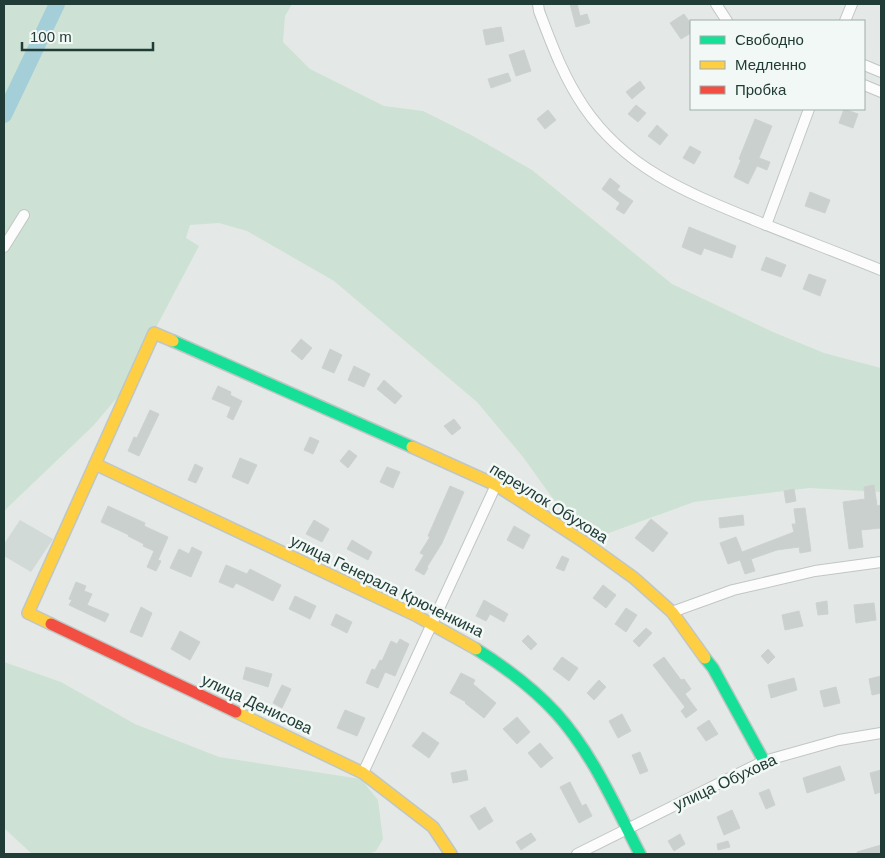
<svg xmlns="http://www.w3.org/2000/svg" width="885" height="858" font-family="Helvetica,sans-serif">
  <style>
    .built { fill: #d1dad7 }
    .green { fill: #cde2d4 }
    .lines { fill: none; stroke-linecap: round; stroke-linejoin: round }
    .river { stroke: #a4ced8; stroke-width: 16 }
    .building { fill: #cad0ce; stroke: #cdd2d0 }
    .street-casing { stroke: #c1c6c4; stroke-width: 12 }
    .fast-casing { stroke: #bfc6c4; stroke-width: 14 }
    .slow-casing { stroke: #bfc6c4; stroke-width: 14 }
    .jam-casing { stroke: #bfc6c4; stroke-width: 14 }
    .street { stroke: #fbfcfb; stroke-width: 10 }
    .fast { stroke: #16e098; stroke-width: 11 }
    .slow { stroke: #ffcf43; stroke-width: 11 }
    .jam { stroke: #f24e42; stroke-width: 11 }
    .labels { text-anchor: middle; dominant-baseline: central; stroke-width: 5; stroke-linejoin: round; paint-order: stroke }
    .street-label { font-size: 16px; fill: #213c36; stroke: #f2f8f5 }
  </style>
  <rect width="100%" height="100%" fill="#e4e9e7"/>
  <!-- built -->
  <path class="built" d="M20 520 53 539 31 572 4 556V544Z"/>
  <!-- green -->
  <g class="green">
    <path d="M4 4H292L285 16 283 42 310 69 384 106 423 111 473 136 532 170 672 284 773 332 824 353 881 368V492L809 488 694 502 584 542 523 457 477 402 334 281 247 231 219 223 190 225 186 238 199 246 122 392 93 426 4 511Z"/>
    <path d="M4 662 61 682 135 724 219 757 361 779 378 800 383 839 376 851 369 854H32L4 828Z"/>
  </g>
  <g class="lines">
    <!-- river -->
    <path class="river" d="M4 115 57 4"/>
  </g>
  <!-- building -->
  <g class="building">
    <path d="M570 4H577L580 16 587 14 590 23 576 27Z"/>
    <path d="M684 14 691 24V33L681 39 670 23Z"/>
    <path d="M501 27 504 41 486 45 483 30Z"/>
    <path d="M524 50 531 71 516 76 509 55Z"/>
    <path d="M508 73 511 81 491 88 488 79Z"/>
    <path d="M640 81 645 88 632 99 626 92Z"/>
    <path d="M636 105 646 113 638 122 628 114Z"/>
    <path d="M844 109 858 114 853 128 839 123Z"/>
    <path d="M548 110 556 120 545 129 537 119Z"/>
    <path d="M755 119 772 126 759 158 770 162 767 170 757 166 748 184 734 177 741 160 739 159Z"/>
    <path d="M657 125 668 135 660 145 648 136Z"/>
    <path d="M690 146 701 152 694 164 683 158Z"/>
    <path d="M610 178 620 186 617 190 633 201 624 214 616 209 620 203 602 189Z"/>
    <path d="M810 192 830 200 825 213 805 206Z"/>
    <path d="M689 227 736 246 732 258 704 248 701 255 682 247Z"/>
    <path d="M766 257 786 265 781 277 761 270Z"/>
    <path d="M809 274 826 280 820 296 803 289Z"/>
    <path d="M301 339 312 348 302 360 291 351Z"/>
    <path d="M330 349 342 355 334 373 322 368Z"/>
    <path d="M354 366 370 374 364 387 348 380Z"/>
    <path d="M384 380 402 396 395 404 377 389Z"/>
    <path d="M218 386 231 392 230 395 242 401 233 420 227 417 231 407 212 399Z"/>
    <path d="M150 410 159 414 139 456 128 451 134 437 137 438Z"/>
    <path d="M454 419 461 428 452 435 444 426Z"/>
    <path d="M310 437 319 441 313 454 304 450Z"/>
    <path d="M349 450 357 456 348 468 340 461Z"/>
    <path d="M240 458 257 465 248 484 232 477Z"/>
    <path d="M195 464 203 468 196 483 188 480Z"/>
    <path d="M387 467 400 472 393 488 380 482Z"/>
    <path d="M874 485 877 506 881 505V528L861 530 863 547 849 549 843 502 865 499 864 487Z"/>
    <path d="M450 486 464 492 442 543 427 567 428 568 424 575 415 570 424 555 420 553 430 537 428 536Z"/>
    <path d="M794 489 796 501 786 503 784 491Z"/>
    <path d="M108 506 145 523 144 526 168 537 158 560 161 561 156 571 147 567 154 551 143 546 144 544 128 536 129 535 101 522Z"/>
    <path d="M805 508 811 551 800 553 799 547 777 550 751 559 755 571 745 574 740 560 728 564 720 543 736 537 742 552 794 532 792 524H796L794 509Z"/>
    <path d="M743 515 744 525 720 528 719 518Z"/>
    <path d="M651 519 668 533 653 552 635 538Z"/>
    <path d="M314 520 329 529 322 542 306 534Z"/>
    <path d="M514 526 530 535 523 549 507 540Z"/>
    <path d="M352 540 372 552 368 560 347 549Z"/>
    <path d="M192 547 202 552 191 577 170 568 179 549 189 554Z"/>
    <path d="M562 556 569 559 564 571 556 568Z"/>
    <path d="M226 565 247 574 250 569 281 585 273 601 236 583 233 588 219 582Z"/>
    <path d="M76 582 86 586 84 591 92 594 87 605 109 614 105 622 69 605 72 600 69 599Z"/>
    <path d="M603 585 616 595 606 608 593 598Z"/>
    <path d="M295 596 316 606 310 619 289 609Z"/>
    <path d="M484 600 508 614 504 622 490 614 486 621 476 616Z"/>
    <path d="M827 601 828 614 818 615 816 603Z"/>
    <path d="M874 603 876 620 856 623 854 605Z"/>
    <path d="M141 607 152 613 142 637 130 632Z"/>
    <path d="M626 608 637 615 626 632 615 624Z"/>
    <path d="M799 611 803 626 785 630 782 615Z"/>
    <path d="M336 614 352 622 347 633 331 625Z"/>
    <path d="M646 628 652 633 639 647 633 641Z"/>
    <path d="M180 631 200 642 190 660 171 649Z"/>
    <path d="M528 635 537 644 531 650 522 641Z"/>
    <path d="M400 639 409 644 395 676 385 672 378 688 366 683 372 669 375 670 380 660 382 661 391 641 397 644Z"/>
    <path d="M768 649 775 657 768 664 761 656Z"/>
    <path d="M562 657 578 668 569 681 553 669Z"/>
    <path d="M664 657 681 680 684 679 691 689 685 694 697 710 686 718 681 711 685 707 653 665Z"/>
    <path d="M246 667 272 674 268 687 243 679Z"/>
    <path d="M461 673 475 680 473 684 496 703 484 718 465 703 466 702 450 693Z"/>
    <path d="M881 676V693L872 695 869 679Z"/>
    <path d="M794 678 797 690 771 698 768 685Z"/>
    <path d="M599 680 606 687 594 700 587 693Z"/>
    <path d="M282 685 291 689 282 708 273 703Z"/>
    <path d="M836 687 840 703 824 707 820 691Z"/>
    <path d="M345 710 365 718 357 736 337 728Z"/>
    <path d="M622 714 631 731 618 738 609 721Z"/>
    <path d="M517 717 530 732 517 744 503 729Z"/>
    <path d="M709 720 718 734 706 741 697 728Z"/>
    <path d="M423 732 439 743 429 758 412 746Z"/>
    <path d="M540 743 553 758 541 768 528 753Z"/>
    <path d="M640 752 648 771 640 774 632 755Z"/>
    <path d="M840 766 845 780 807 793 803 778Z"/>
    <path d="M466 770 468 780 453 783 451 773Z"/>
    <path d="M881 770V792L875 794 870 773Z"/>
    <path d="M570 782 582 806 586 804 592 816 579 823 560 787Z"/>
    <path d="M769 789 775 805 766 809 759 793Z"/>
    <path d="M485 807 493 821 479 830 470 816Z"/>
    <path d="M732 810 740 828 724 835 717 817Z"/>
    <path d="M531 833 536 840 521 850 516 842Z"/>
    <path d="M680 834 685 844 674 851 668 841Z"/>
    <path d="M728 841 730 847 718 850 717 844Z"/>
    <path d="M881 845V854H857V852Z"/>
  </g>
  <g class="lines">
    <!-- street casing -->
    <g class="street-casing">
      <g id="street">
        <path d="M538 4 539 11C552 45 563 76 584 107 626 169 688 193 754 220 796 237 839 253 881 270"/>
        <path d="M716 4 727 21"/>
        <path d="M845 21 852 4"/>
        <path d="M864 65 881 72"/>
        <path d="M864 85 881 92"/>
        <path d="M766 225 809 109"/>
        <path d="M4 247 24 215"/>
        <path d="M672 612 733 590 815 571 881 562"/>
        <path d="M363 773 496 485"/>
        <path d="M577 854 764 761 839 740 881 733"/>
      </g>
    </g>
    <!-- fast casing -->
    <g class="fast-casing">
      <g id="fast">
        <path d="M173 341 412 447"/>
        <path d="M476 649C505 667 533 688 556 713 593 754 615 806 640 854"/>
        <path d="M705 658 713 668 764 761"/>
      </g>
    </g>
    <!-- slow casing -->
    <g class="slow-casing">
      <g id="slow">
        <path d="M412 447 496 485 584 542 634 578 672 612 705 658"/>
        <path d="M95 464 415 615 476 649"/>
        <path d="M51 624 28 613 154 333 173 341"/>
        <path d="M236 712 363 773 433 827 451 854"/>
      </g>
    </g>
    <!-- jam casing -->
    <g class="jam-casing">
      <path id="jam" d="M51 624 236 712"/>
    </g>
    <!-- street -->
    <use href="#street" class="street"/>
    <!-- fast -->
    <use href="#fast" class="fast"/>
    <!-- slow -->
    <use href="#slow" class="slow"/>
    <!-- jam -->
    <use href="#jam" class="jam"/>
  </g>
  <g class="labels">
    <!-- street labels -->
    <g class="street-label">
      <text transform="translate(549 503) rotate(32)">переулок Обухова</text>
      <text transform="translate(387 586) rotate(26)">улица Генерала Крюченкина</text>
      <text transform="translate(257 704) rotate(25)">улица Денисова</text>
      <text transform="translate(725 782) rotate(-25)">улица Обухова</text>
    </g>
  </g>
  <!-- border -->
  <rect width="885" height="858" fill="none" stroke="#213c36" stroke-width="10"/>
  <!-- legend -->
  <rect x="690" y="20" width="175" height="90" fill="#f2f8f5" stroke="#9eada9"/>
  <rect x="700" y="36" width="25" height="8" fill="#16e098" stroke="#9eada9"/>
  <text x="735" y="45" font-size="15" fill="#213c36">Свободно</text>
  <rect x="700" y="61" width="25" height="8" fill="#ffcf43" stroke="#9eada9"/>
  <text x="735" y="70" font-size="15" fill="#213c36">Медленно</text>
  <rect x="700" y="86" width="25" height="8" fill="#f24e42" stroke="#9eada9"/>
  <text x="735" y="95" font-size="15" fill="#213c36">Пробка</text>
  <!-- scale -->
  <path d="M22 42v8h131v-8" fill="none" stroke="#213c36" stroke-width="2.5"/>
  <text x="30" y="42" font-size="15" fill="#213c36" stroke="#f2f8f5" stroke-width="4" paint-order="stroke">100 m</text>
</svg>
